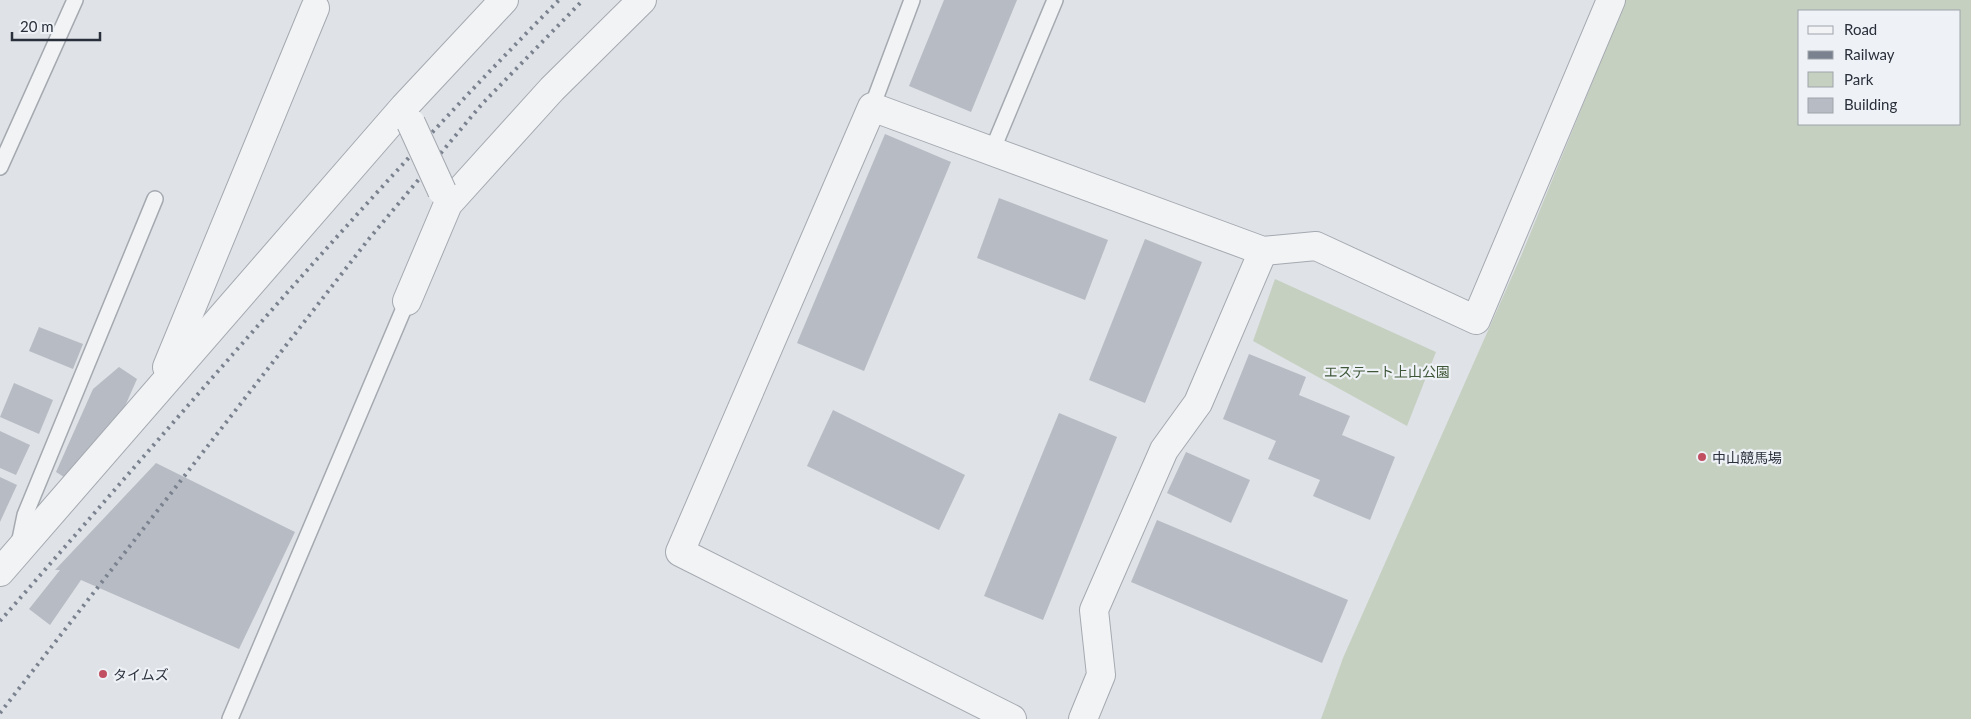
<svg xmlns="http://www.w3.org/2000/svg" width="1971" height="719" font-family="Lato,'Noto Sans JP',sans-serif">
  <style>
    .green { fill: #c5d0c1; fill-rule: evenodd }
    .building { fill: #b7bbc3 }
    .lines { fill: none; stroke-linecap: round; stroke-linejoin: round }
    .service-casing { stroke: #a5a9b0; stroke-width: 18 }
    .minor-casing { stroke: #a5a9b0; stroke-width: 30 }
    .service { stroke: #f1f3f5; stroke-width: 15 }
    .minor { stroke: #f1f3f5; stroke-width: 28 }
    .rail { stroke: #7a828f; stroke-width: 4; stroke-dasharray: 2.5 5; stroke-linecap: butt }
    .minor-bridge-casing { stroke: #a5a9b0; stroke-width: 30; stroke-linecap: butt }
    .minor-bridge { stroke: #f1f3f5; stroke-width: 28 }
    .poi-dot { fill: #c14f61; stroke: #eef1f5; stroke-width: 2 }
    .labels { text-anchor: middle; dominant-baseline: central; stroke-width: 4.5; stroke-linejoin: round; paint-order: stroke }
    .park-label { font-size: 14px; fill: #3e5738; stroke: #eef1f5 }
    .poi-label { font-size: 14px; fill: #29303c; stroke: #eef1f5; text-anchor: start }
  </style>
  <rect width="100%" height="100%" fill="#dfe2e7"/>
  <!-- green -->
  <g class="green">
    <path d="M1626 0H1971V719H1321L1343 658 1521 256ZM1800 11H1960V124H1800Z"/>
    <path d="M1275 279 1436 352 1407 426 1253 341Z"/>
  </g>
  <!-- building -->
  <g class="building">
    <path d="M944 0H1017L971 112 909 86Z"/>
    <path d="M885 134 951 162 864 371 797 343Z"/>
    <path d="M999 198 1108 240 1085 300 977 258Z"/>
    <path d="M1145 239 1202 262 1145 403 1089 380Z"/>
    <path d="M39 327 83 344 73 369 29 351Z"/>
    <path d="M1249 354 1306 377 1299 395 1350 416 1342 435 1395 457 1370 520 1313 496 1320 480 1268 459 1276 441 1223 419Z"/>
    <path d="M119 367 137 379 122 413 64 477 56 472 93 389Z"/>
    <path d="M14 383 53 400 39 434 0 417Z"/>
    <path d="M833 410 965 475 939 530 807 466Z"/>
    <path d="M1059 413 1117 437 1043 620 984 596Z"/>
    <path d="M0 431 30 445 16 475 0 468Z"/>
    <path d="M1186 452 1250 480 1231 523 1167 493Z"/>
    <path d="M156 463 295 532 239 649 81 580 50 625 29 609 60 570H55Z"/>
    <path d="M0 477 17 485 0 522Z"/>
    <path d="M1157 520 1348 600 1322 663 1131 582Z"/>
  </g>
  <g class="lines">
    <!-- service casing -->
    <g class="service-casing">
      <g id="service">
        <path d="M872 107 912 0"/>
        <path d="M992 151 1055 0"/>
        <path d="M0 167 75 0"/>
        <path d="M19 544 25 515 155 199"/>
        <path d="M230 719 407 301"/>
      </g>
    </g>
    <!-- minor casing -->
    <g class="minor-casing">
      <g id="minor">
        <path d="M407 301 448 204 552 89 642 0"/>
        <path d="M167 367 315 8"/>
        <path d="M0 572 404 107 504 0"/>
        <path d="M1012 719 680 552 872 107 1263 251 1316 246 1476 320 1611 0"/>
        <path d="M1083 719 1101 675 1094 610 1164 450 1198 403 1263 251"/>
      </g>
    </g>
    <!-- service -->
    <use href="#service" class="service"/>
    <!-- minor -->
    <use href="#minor" class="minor"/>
    <!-- rail -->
    <g class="rail">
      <path d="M0 621C184 412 363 198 559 0"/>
      <path d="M0 713 368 240 482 104 583 0"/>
    </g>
    <!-- minor-bridge casing -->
    <g class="minor-bridge-casing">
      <path id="minor-bridge" d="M411 123 442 191"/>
    </g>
    <!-- minor-bridge -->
    <use href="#minor-bridge" class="minor-bridge"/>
  </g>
  <!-- markers -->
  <g class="poi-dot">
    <circle cx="1702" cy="457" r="5"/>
    <circle cx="103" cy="674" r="5"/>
  </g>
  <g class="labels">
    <!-- park labels -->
    <g class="park-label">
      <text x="1387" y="371">エステート上山公園</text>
    </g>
    <!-- poi labels -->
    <g class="poi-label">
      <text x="1712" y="457">中山競馬場</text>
      <text x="113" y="674">タイムズ</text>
    </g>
  </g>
  <!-- legend -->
  <rect x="1798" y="10" width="162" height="115" fill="#eef1f5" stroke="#9fa4ab"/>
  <rect x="1808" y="26" width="25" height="8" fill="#f1f3f5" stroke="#9fa4ab"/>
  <text x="1844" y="35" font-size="15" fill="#29303c">Road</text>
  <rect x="1808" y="51" width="25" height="8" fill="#7a828f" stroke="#9fa4ab"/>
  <text x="1844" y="60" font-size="15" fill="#29303c">Railway</text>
  <rect x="1808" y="72" width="25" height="15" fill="#c5d0c1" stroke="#9fa4ab"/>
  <text x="1844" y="85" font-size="15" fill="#29303c">Park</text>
  <rect x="1808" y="98" width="25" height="15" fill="#b7bbc3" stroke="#9fa4ab"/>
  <text x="1844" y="110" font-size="15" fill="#29303c">Building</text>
  <!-- scale -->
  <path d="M12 32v8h88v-8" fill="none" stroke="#29303c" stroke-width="2.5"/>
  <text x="20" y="32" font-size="15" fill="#29303c" stroke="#eef1f5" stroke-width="4" paint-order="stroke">20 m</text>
</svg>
